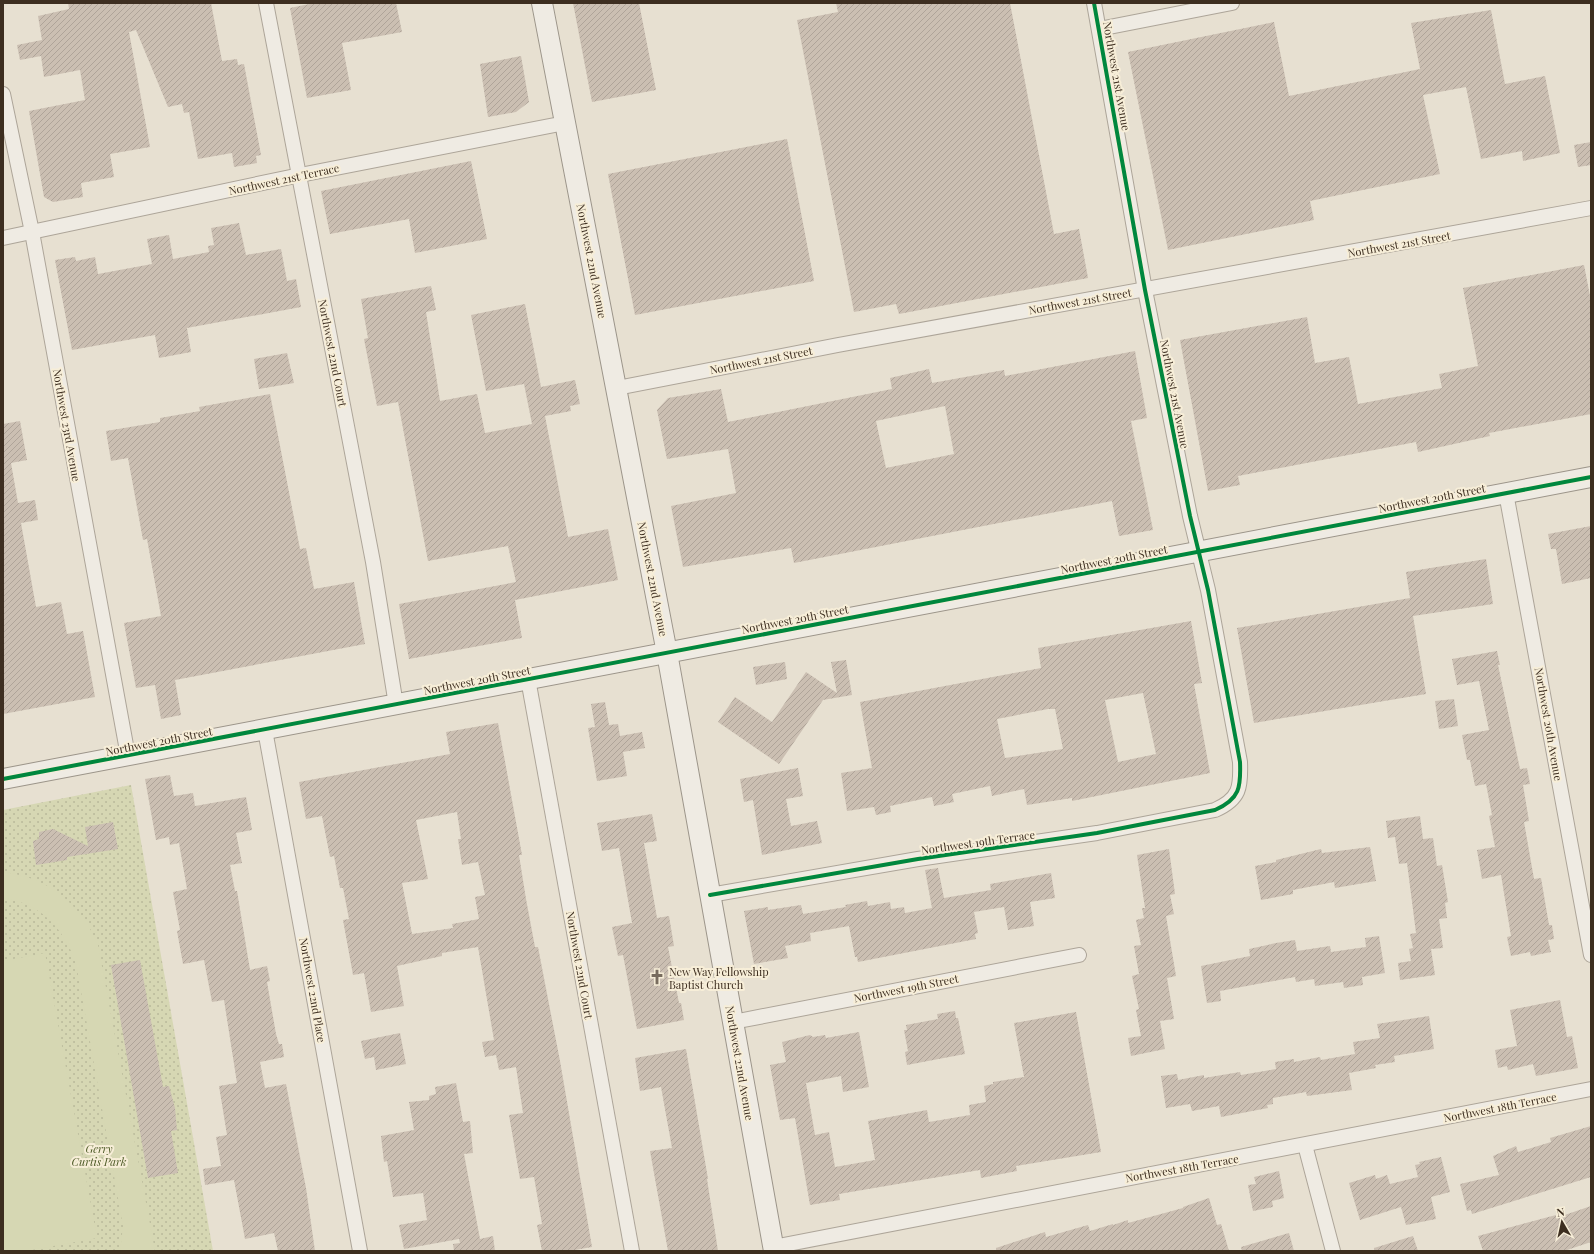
<svg xmlns="http://www.w3.org/2000/svg" width="1594" height="1254" font-family="'Playfair Display',serif">
  <style>
    .park { fill: url(#park-dots) }
    .pitch { fill: #d6d7b3 }
    .building { fill: url(#building-hatch); fill-rule: evenodd }
    .lines { fill: none; stroke-linecap: round; stroke-linejoin: round }
    .street-casing { stroke: #ada599; stroke-width: 16 }
    .secondary-casing { stroke: #9c958a; stroke-width: 22 }
    .street { stroke: #efebe3; stroke-width: 14 }
    .secondary { stroke: #efebe3; stroke-width: 20 }
    .cycleway-casing { stroke: #f7eed8; stroke-width: 6 }
    .cycleway { stroke: #00873e; stroke-width: 4 }
    .labels { text-anchor: middle; dominant-baseline: central; stroke-width: 4; stroke-linejoin: round; paint-order: stroke }
    .street-label { font-size: 11px; fill: #3d2e20; stroke: #f7eed8 }
    .poi-label { font-size: 11px; fill: #3d2e20; stroke: #f7eed8; text-anchor: start }
    .park-label { font-size: 11px; font-style: italic; fill: #4d5a26; stroke: #f7eed8 }
  </style>
  <defs>
    <pattern id="park-dots" width="8" height="8" patternUnits="userSpaceOnUse"><rect width="8" height="8" fill="#d6d7b3"/><path d="M2 2h.1M6 6h.1" fill="none" stroke="#b9b99a" stroke-width="1.8" stroke-linecap="round"/></pattern>
    <pattern id="building-hatch" width="6" height="6" patternUnits="userSpaceOnUse"><rect width="6" height="6" fill="#cbbfb2"/><path d="M-1 1l2-2M0 6l6-6M5 7l2-2" fill="none" stroke="#afa499"/></pattern>
  </defs>
  <rect width="100%" height="100%" fill="#e7e0d1"/>
  <!-- park -->
  <path class="park" d="M131 785 213 1251H3V810Z"/>
  <!-- pitch -->
  <g class="pitch">
    <path d="M3 872C48 877 81 904 98 945L155 1251H120L123 1226 76 963C64 929 41 903 3 898Z"/>
    <path d="M45 953 97 1238 26 1251H3V961Z"/>
  </g>
  <!-- building -->
  <g class="building">
    <path d="M68 3H211L222 61 237 59 238 65 244 64 261 155 256 156 257 163 234 167 232 153 198 159 189 112 184 113 182 104 168 107 136 30 129 32 150 147 110 154 114 177 81 183 83 197 53 202 44 197 29 111 85 100 80 70 44 77 41 56 20 60 17 45 42 40 38 16 69 9Z"/>
    <path d="M314 3H396L402 32 342 43 351 90 307 98 290 8Z"/>
    <path d="M573 3H639L656 90 592 102Z"/>
    <path d="M836 3H1010L1054 234 1079 229 1088 278 899 314 896 304 854 312 797 20 838 12Z"/>
    <path d="M1491 10 1505 84 1545 76 1560 153 1523 161 1522 151 1481 159 1466 87 1423 95 1440 174 1310 201 1314 220 1168 250 1128 52 1274 22 1289 96 1420 69 1411 23Z"/>
    <path d="M521 56 529 102 516 112 488 117 480 64Z"/>
    <path d="M787 139 814 281 635 315 608 174Z"/>
    <path d="M1591 142V165L1578 167 1574 145Z"/>
    <path d="M471 161 487 239 415 253 409 219 330 234 321 191Z"/>
    <path d="M239 223 246 255 281 249 287 281 296 279 301 307 187 328 191 352 159 358 155 335 72 350 55 260 75 257 76 261 95 257 98 274 152 264 147 239 169 235 173 259 209 252 208 246 214 245 211 228Z"/>
    <path d="M1584 265 1591 301V414L1489 433 1490 436 1418 452 1416 442 1238 476 1240 485 1208 491 1180 340 1307 317 1315 363 1349 357 1358 404 1442 388 1439 374 1478 366 1463 288Z"/>
    <path d="M431 286 436 310 426 312 440 401 477 394 485 433 532 424 524 384 486 391 471 315 525 304 541 387 575 380 580 404 570 406 571 411 545 416 568 537 608 529 618 580 515 600 522 638 409 659 399 604 516 582 508 546 428 561 398 402 377 406 364 339 368 338 361 299Z"/>
    <path d="M1135 351 1147 418 1131 421 1153 530 1119 536 1112 501 794 563 791 548 683 567 671 506 736 493 728 449 667 459 657 410 668 398 721 389 728 422 892 389 890 378 929 369 932 383 1004 370 1005 376ZM945 406 954 454 886 468 876 421Z"/>
    <path d="M287 353 294 383 259 389 254 359Z"/>
    <path d="M270 394 300 549 306 548 314 589 354 582 365 644 175 680 181 715 161 719 155 685 136 688 124 623 161 616 147 539 143 540 128 458 111 461 106 431 160 422V418L200 411 199 407Z"/>
    <path d="M20 421 27 460 11 463 18 503 35 500 38 520 21 523 36 607 61 602 67 634 83 631 95 697 3 714V424Z"/>
    <path d="M1591 526V578L1562 584 1556 549H1551L1548 534Z"/>
    <path d="M1486 559 1493 604 1413 616 1426 694 1254 723 1237 628 1410 598 1406 572Z"/>
    <path d="M1191 621 1202 683 1194 684 1210 773 1072 801V798L1027 805 1024 789 992 796 990 786 952 794 954 802 934 806 932 797 890 806 891 812 876 815 874 807 847 811 841 773 872 768 860 702 1041 668 1038 648ZM1143 693 1156 754 1118 762 1105 700ZM1048 709H1055L1063 749 1005 758 997 719Z"/>
    <path d="M1497 651 1500 665H1498L1520 769 1527 768 1530 784 1523 785 1529 821 1524 822 1534 879 1541 878 1549 925H1552L1554 939 1548 940 1551 952 1531 956 1530 952 1511 956 1507 937 1511 936 1501 875 1482 879 1477 850 1495 847 1489 816 1492 815 1486 784 1475 786 1470 760H1467L1462 735 1489 730 1479 681 1457 685 1452 659Z"/>
    <path d="M846 660 852 695 823 700 779 764 718 722 735 697 772 722 806 672 837 693 831 662Z"/>
    <path d="M785 662 787 679 756 685 753 667Z"/>
    <path d="M1454 699 1458 726 1439 729 1435 701Z"/>
    <path d="M605 702 609 725 618 724 620 736 642 732 645 748 623 752 627 776 597 781 588 728 595 727 591 704Z"/>
    <path d="M498 723 522 855H519L526 899 535 947H538L560 1061 592 1247 569 1251H542L537 1225 542 1224 534 1177 520 1179 509 1115 523 1113 516 1067 499 1070 496 1055 485 1057 482 1042 494 1040 478 947 442 953V956L397 966 404 1006 371 1012 364 973 353 975 343 920 349 919 343 888H340L334 856 330 857 322 816 306 819 299 782 450 754 446 732ZM457 812 461 839H458L462 865 478 862 485 895 475 897 479 919 452 924 453 928 412 934 402 883 428 879 416 820Z"/>
    <path d="M798 768 803 796 786 799 791 826 817 821 822 843 762 855 753 800 744 802 740 779Z"/>
    <path d="M170 775 174 796 193 793 195 806 246 797 252 830 236 833 242 863 230 865 235 891H237L250 970 267 966 270 981 267 982 276 1034 279 1044H282L284 1057 260 1062 265 1088 286 1084 306 1188 315 1251H278L274 1233 245 1239 234 1180 205 1185 203 1169 221 1166 216 1137 227 1135 219 1086 237 1083 224 1000 212 1002 204 960 183 964 177 931 180 930 173 892 187 889 179 843 170 845 169 837 156 840 145 779Z"/>
    <path d="M652 814 657 841 644 843 657 918 669 916 674 946 668 947 679 1003H681L684 1020 637 1029 623 955 618 956 612 927 632 923 619 848 602 851 597 823Z"/>
    <path d="M1420 816 1423 839 1433 838 1437 866 1442 865 1448 902 1445 903 1447 918 1439 919 1443 948 1431 949 1435 975 1400 980 1398 963 1411 961 1409 949 1413 948 1410 934 1416 933 1407 863 1399 864 1395 837 1388 838 1386 821Z"/>
    <path d="M113 822 118 849 67 857V860L36 865 33 841 39 839V832L53 829 88 846 85 827Z"/>
    <path d="M1370 847 1376 881 1335 888 1334 882 1293 890V894L1261 900 1255 866 1276 862V860L1321 849 1322 853Z"/>
    <path d="M1169 849 1175 894 1170 895 1174 914 1166 916 1176 976 1167 978 1174 1019 1160 1021 1165 1049 1131 1056 1128 1038 1141 1036 1136 1010 1139 1009 1132 976 1139 974 1134 946 1141 945 1136 920 1144 918 1142 908H1145L1137 855Z"/>
    <path d="M938 868 944 898 991 890 990 884 1051 873 1055 898 1030 902 1034 926 1008 930 1004 907 974 912 978 933 975 934 976 939 858 962 857 957H855L849 926 810 933 811 941 785 946 788 958 754 964 744 911 768 907V910L801 905 803 914 846 907 845 905 867 901 868 906 890 902 891 909 904 907 905 913 932 908 925 870Z"/>
    <path d="M1379 936 1385 973 1362 977 1363 985 1344 988 1343 982 1315 986 1314 979 1296 982 1295 977 1220 991 1221 1001 1207 1003 1201 966 1250 956 1249 949 1276 943 1295 940 1297 951 1330 946 1331 952 1366 947 1365 938Z"/>
    <path d="M140 960 163 1087 169 1086 175 1108 177 1130 171 1131 178 1173 148 1178 111 965Z"/>
    <path d="M1560 1000 1567 1037 1572 1036 1578 1068 1536 1076 1533 1064 1508 1070 1507 1066 1498 1068 1495 1050 1517 1046 1510 1010Z"/>
    <path d="M955 1011 956 1018H958L965 1054 907 1065 905 1052 908 1051 904 1030H907L906 1025 938 1019 937 1014Z"/>
    <path d="M1076 1012 1101 1152 1016 1166 1017 1171 981 1178 980 1170 839 1194 840 1200 810 1205 795 1118 780 1120 770 1065 786 1062 782 1042 810 1035 813 1037 825 1035 826 1038 859 1032 869 1087 843 1092 841 1076 806 1083 815 1135 829 1132 835 1167 875 1160 868 1121 927 1110 929 1122 970 1115 969 1105 986 1102 984 1086 993 1084V1082L1024 1077 1014 1023Z"/>
    <path d="M1429 1016 1434 1049 1394 1056 1395 1062 1375 1065 1376 1068 1349 1073 1352 1090 1307 1096 1306 1092 1273 1098V1104L1267 1105 1268 1108 1221 1117 1219 1106 1192 1111 1190 1104 1166 1108 1161 1076 1177 1074 1178 1080 1204 1075V1078L1240 1072 1241 1075 1276 1069 1275 1062 1294 1059V1062L1320 1057 1321 1060 1355 1054 1353 1042 1380 1038 1377 1024Z"/>
    <path d="M400 1033 406 1064 376 1070 374 1057 365 1059 361 1041Z"/>
    <path d="M686 1049 708 1179H707L718 1251H668L650 1151 672 1148 661 1087 640 1091 635 1058Z"/>
    <path d="M456 1083 463 1122 470 1121 473 1153 464 1154 480 1239 493 1236 495 1251H454L453 1244 460 1243 459 1239 404 1249 399 1225 427 1220 423 1193 393 1197 387 1161 384 1162 381 1136 414 1130 409 1102 429 1100V1096L436 1094 435 1087Z"/>
    <path d="M1591 1126V1177L1472 1214 1471 1210 1467 1211 1460 1184 1499 1175 1493 1156 1516 1146 1518 1152 1551 1142 1550 1138Z"/>
    <path d="M1441 1157 1450 1192 1431 1197 1436 1219 1406 1225 1401 1207 1360 1220 1349 1183 1375 1175 1376 1179 1387 1175 1390 1184 1418 1177 1415 1165 1420 1164 1419 1162Z"/>
    <path d="M1279 1171 1284 1198 1272 1201 1273 1207 1253 1211 1248 1185 1256 1184 1254 1177Z"/>
    <path d="M1209 1198 1217 1225 1221 1224 1229 1251H996V1248L1045 1232 1046 1237 1088 1225 1090 1231 1113 1224V1225L1128 1220V1223L1183 1208V1207Z"/>
    <path d="M1591 1206V1242L1564 1251H1483L1478 1236 1556 1215V1218Z"/>
    <path d="M1289 1233 1294 1251H1242L1241 1247Z"/>
    <path d="M1413 1236 1418 1251H1374V1248Z"/>
  </g>
  <g class="lines">
    <!-- street casing -->
    <g class="street-casing">
      <g id="street">
        <path d="M266 3 373 562 396 705"/>
        <path d="M1099 29 1232 3"/>
        <path d="M3 94 32 232 128 756"/>
        <path d="M3 238 300 175 565 123"/>
        <path d="M617 388 838 345 1591 208"/>
        <path d="M1506 493 1591 955"/>
        <path d="M528 679 632 1251"/>
        <path d="M265 730 360 1251"/>
        <path d="M710 895 918 859 1097 833 1215 810C1240 799 1241 787 1240 762L1208 590 1190 516 1145 290 1094 3"/>
        <path d="M733 1022 1079 955"/>
        <path d="M1305 1145 1333 1251"/>
        <path d="M773 1247 1591 1089"/>
      </g>
    </g>
    <!-- secondary casing -->
    <g class="secondary-casing">
      <g id="secondary">
        <path d="M542 3 667 653 774 1251"/>
        <path d="M3 779 1591 477"/>
      </g>
    </g>
    <!-- street -->
    <use href="#street" class="street"/>
    <!-- secondary -->
    <use href="#secondary" class="secondary"/>
    <!-- cycleway casing -->
    <g class="cycleway-casing">
      <g id="cycleway">
        <path d="M3 779 1591 477"/>
        <path d="M710 895 918 859 1097 833 1215 810C1240 799 1241 787 1240 762L1208 590 1190 516 1145 290 1094 3"/>
      </g>
    </g>
    <!-- cycleway -->
    <use href="#cycleway" class="cycleway"/>
  </g>
  <!-- icons -->
  <defs>
    <g id="church-bare" transform="scale(1.2)"><path d="M-1.2-6h2.4v3.5h3.3v2.4h-3.3V6h-2.4V-.1h-3.3v-2.4h3.3Z" fill="#786c5e" stroke="#f7eed8" stroke-width="2.5" paint-order="stroke"/></g>
  </defs>
  <g fill-rule="evenodd">
    <use href="#church-bare" x="657" y="977"/>
  </g>
  <g class="labels">
    <!-- street labels -->
    <g class="street-label">
      <text transform="translate(1117 76) rotate(80)">Northwest 21st Avenue</text>
      <text transform="translate(284 179) rotate(-12)">Northwest 21st Terrace</text>
      <text transform="translate(1399 244) rotate(-10)">Northwest 21st Street</text>
      <text transform="translate(592 261) rotate(79)">Northwest 22nd Avenue</text>
      <text transform="translate(1080 301) rotate(-10)">Northwest 21st Street</text>
      <text transform="translate(333 353) rotate(79)">Northwest 22nd Court</text>
      <text transform="translate(761 360) rotate(-11)">Northwest 21st Street</text>
      <text transform="translate(1175 394) rotate(79)">Northwest 21st Avenue</text>
      <text transform="translate(67 425) rotate(80)">Northwest 23rd Avenue</text>
      <text transform="translate(1432 498) rotate(-11)">Northwest 20th Street</text>
      <text transform="translate(1114 559) rotate(-11)">Northwest 20th Street</text>
      <text transform="translate(653 579) rotate(79)">Northwest 22nd Avenue</text>
      <text transform="translate(795 619) rotate(-11)">Northwest 20th Street</text>
      <text transform="translate(477 680) rotate(-11)">Northwest 20th Street</text>
      <text transform="translate(1549 724) rotate(80)">Northwest 20th Avenue</text>
      <text transform="translate(159 741) rotate(-11)">Northwest 20th Street</text>
      <text transform="translate(978 842) rotate(-8)">Northwest 19th Terrace</text>
      <text transform="translate(580 965) rotate(80)">Northwest 22nd Court</text>
      <text transform="translate(906 988) rotate(-11)">Northwest 19th Street</text>
      <text transform="translate(313 990) rotate(80)">Northwest 22nd Place</text>
      <text transform="translate(740 1063) rotate(80)">Northwest 22nd Avenue</text>
      <text transform="translate(1500 1107) rotate(-11)">Northwest 18th Terrace</text>
      <text transform="translate(1182 1168) rotate(-10)">Northwest 18th Terrace</text>
    </g>
    <!-- poi labels -->
    <g class="poi-label">
      <text x="669" y="971">New Way Fellowship<tspan x="669" dy="13">Baptist Church</tspan></text>
    </g>
    <!-- park labels -->
    <g class="park-label">
      <text x="99" y="1148">Gerry<tspan x="99" dy="13">Curtis Park</tspan></text>
    </g>
  </g>
  <!-- border -->
  <rect width="1594" height="1254" fill="none" stroke="#3d2e20" stroke-width="8"/>
  <!-- north arrow -->
  <g transform="translate(1562 1222) rotate(351)" stroke="#f7eed8" stroke-width="3" paint-order="stroke">
  <path d="M0-3L7 15L0 10L-7 15Z" fill="#3d2e20"/>
  <text y="-6" font-size="11" font-weight="bold" text-anchor="middle" fill="#3d2e20">N</text>
  </g>
</svg>
